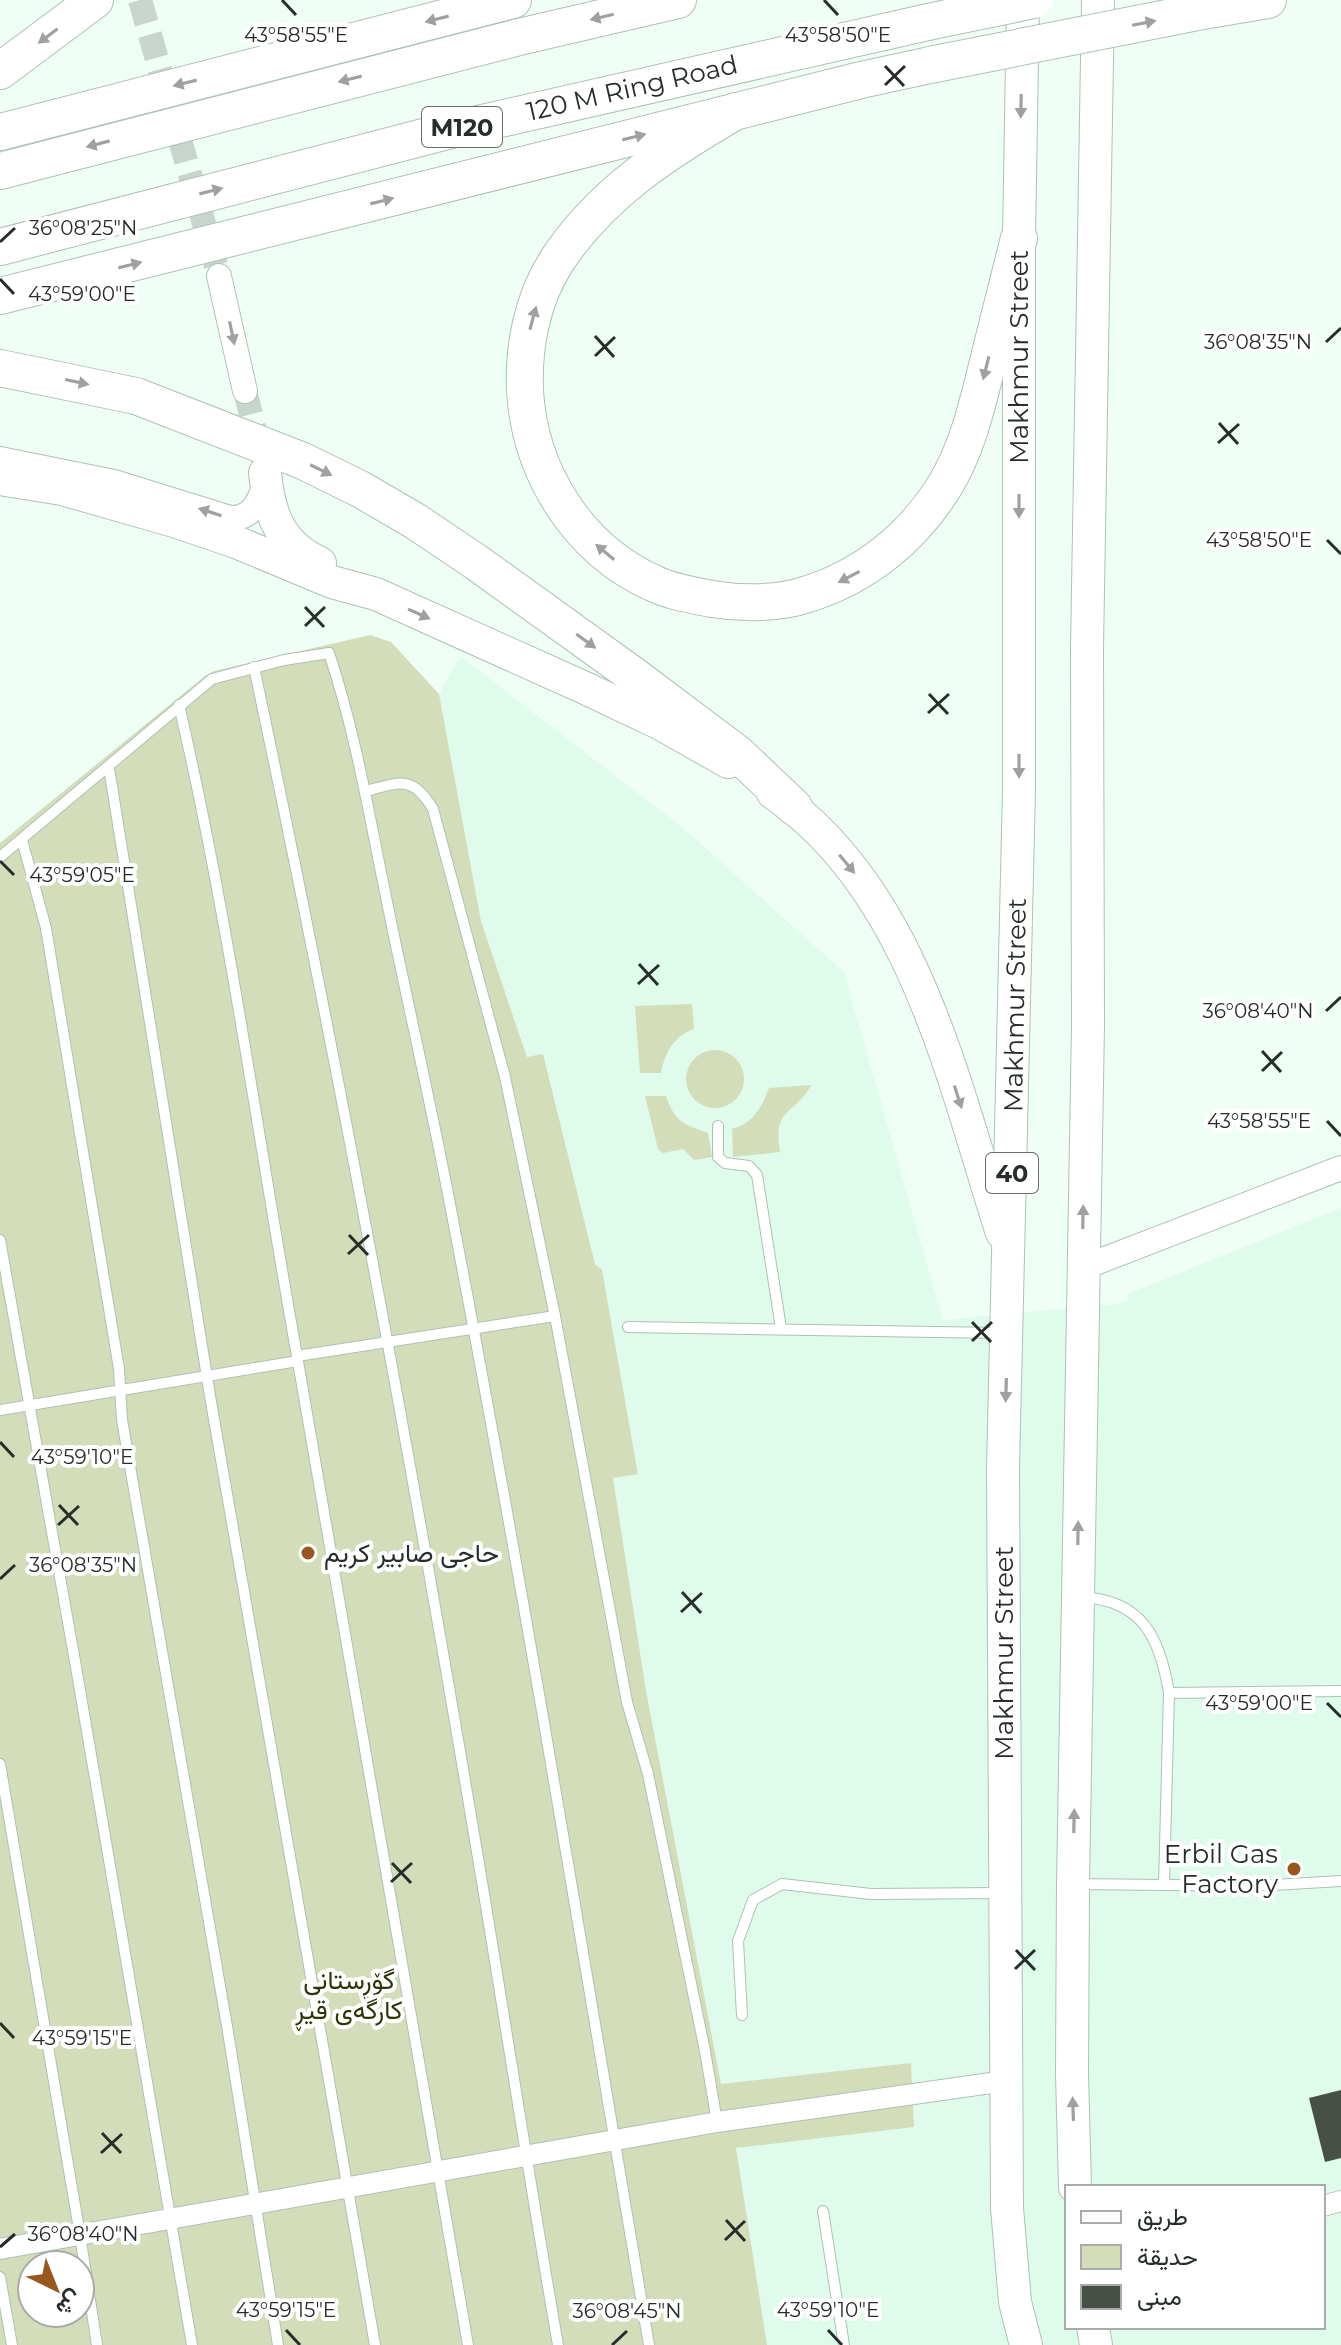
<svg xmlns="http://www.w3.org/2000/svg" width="1341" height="2345" font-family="Montserrat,Vazirmatn,sans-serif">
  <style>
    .built { fill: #dffbeb; fill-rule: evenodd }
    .green { fill: #d3ddb9; fill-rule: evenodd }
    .building { fill: #465044 }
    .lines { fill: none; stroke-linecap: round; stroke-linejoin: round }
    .tertiary-tunnel { stroke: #c7d5cd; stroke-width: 24; stroke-dasharray: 24 12; stroke-linecap: butt }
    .service-casing { stroke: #aec1b6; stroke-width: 12 }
    .minor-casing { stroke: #aec1b6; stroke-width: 22 }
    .tertiary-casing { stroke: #aec1b6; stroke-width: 26 }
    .trunk-casing { stroke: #aec1b6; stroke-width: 34 }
    .motorway-casing { stroke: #aec1b6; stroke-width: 38 }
    .service { stroke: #fff; stroke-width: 10 }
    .minor { stroke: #fff; stroke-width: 20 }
    .tertiary { stroke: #fff; stroke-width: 24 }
    .trunk { stroke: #fff; stroke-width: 32 }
    .motorway { stroke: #fff; stroke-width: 36 }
    .motorway-bridge-casing { stroke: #aec1b6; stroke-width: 38; stroke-linecap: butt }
    .motorway-bridge { stroke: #fff; stroke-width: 36 }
    .oneway { fill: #9ea19f }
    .ticks { fill: none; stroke: #272e2a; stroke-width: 3 }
    .poi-dot { fill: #97571f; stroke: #fff; stroke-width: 3 }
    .labels { text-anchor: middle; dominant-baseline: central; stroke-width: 8; stroke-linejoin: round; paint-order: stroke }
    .shield { fill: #fff; stroke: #686d6a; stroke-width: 2 }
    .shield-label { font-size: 24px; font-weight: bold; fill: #272e2a }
    .street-label { font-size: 26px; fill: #272e2a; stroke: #fff }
    .poi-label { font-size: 26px; fill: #272e2a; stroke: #fff; text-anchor: start }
    .park-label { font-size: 26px; fill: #2c3503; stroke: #fff }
    .ticks-label { font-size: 20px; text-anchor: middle; fill: #272e2a; stroke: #fff; stroke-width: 8; stroke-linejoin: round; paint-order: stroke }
  </style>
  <rect width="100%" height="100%" fill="#effff6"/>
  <!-- built -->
  <path class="built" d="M460 656 683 828 844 972 943 1320 1116 1304 1128 1300V1294L1341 1208V2345H767L735 2148 913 2127 911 2063 721 2085 646 1691 613 1478 638 1473 602 1271 595 1264 543 1054 528 1058 481 921 439 694ZM1067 2187H1323V2327H1067Z"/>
  <!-- green -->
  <g class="green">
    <path d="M370 635 391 642 439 694 481 921 527 1057 543 1054 595 1264 602 1270 638 1474 613 1478 646 1691 721 2084 911 2063 914 2127 736 2148 767 2345H0V843L205 676 214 671ZM32 2265H80V2313H32Z"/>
    <path d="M692 1004 694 1029C673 1037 665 1052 661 1073H640L635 1006Z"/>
    <circle cx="715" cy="1079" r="29"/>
    <path d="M811 1085C795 1116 772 1106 780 1152L733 1157 732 1129C753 1124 762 1107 769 1088Z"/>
    <path d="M645 1096H666C675 1122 683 1124 708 1133L712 1157 694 1160 683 1149 663 1153 658 1149Z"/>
  </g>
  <!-- building -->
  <path class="building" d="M1341 2090V2158L1325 2162 1309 2098Z"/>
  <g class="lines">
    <!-- tertiary-tunnel -->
    <g class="tertiary-tunnel">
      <path d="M140 0 219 276"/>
      <path d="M245 391 261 454"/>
    </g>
    <!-- service casing -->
    <g class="service-casing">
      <g id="service">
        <path d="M254 667C337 1058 410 1452 476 1846 504 2012 529 2179 558 2345"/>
        <path d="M179 705C229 920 258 1139 297 1356 356 1685 411 2015 468 2345"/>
        <path d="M109 768 211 1402 375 2345"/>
        <path d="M366 791C400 782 413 775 433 809L505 1077 555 1316 627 1702 648 1774 705 2051 717 2122"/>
        <path d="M22 840 46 928 119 1369 122 1420 228 2032 278 2345"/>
        <path d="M0 857 212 679 284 660 329 653C356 734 369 815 386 897 406 996 429 1095 448 1194 522 1576 584 1961 649 2345"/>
        <path d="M718 1126V1157L725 1163 749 1166 757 1175 781 1328"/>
        <path d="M0 1240 76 1667 192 2345"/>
        <path d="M628 1327 1001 1333"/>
        <path d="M297 1356 555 1316"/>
        <path d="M0 1410 298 1361"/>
        <path d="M1081 1597C1142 1600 1160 1637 1169 1693L1164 1885"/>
        <path d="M1169 1693 1341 1691"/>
        <path d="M0 1764 80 2235 97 2345"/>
        <path d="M1075 1884 1256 1886 1341 1881"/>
        <path d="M742 2015 738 1941 753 1900 782 1884 871 1894 1002 1893"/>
        <path d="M823 2211 844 2345"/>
        <path d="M0 2277 12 2345"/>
      </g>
    </g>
    <!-- minor casing -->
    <g class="minor-casing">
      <g id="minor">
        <path d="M1323 2206 1341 2201"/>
        <path d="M0 2249 717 2122 1005 2081"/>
      </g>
    </g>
    <!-- tertiary casing -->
    <g class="tertiary-casing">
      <g id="tertiary">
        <path d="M219 276 245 391"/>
        <path d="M0 459 114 482 230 518C253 519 260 500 266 481"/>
        <path d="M1082 1268 1341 1168"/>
      </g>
    </g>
    <!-- trunk casing -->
    <g class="trunk-casing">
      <g id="trunk">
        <path d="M1023 0 1019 238V789L1003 1468 1007 2208 1015 2302 1026 2345"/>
        <path d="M265 473C269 514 280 545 320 563"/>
        <path d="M0 479 62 489 174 521 236 542 332 582 376 594 585 688 661 724 728 762"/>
        <path d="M773 793C913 888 953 1081 1002 1233"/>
        <path d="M1075 2187 1072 2074 1073 1884 1088 1025 1087 648 1098 0"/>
        <path d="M1093 2327 1096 2345"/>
      </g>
    </g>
    <!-- motorway casing -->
    <g class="motorway-casing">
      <g id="motorway">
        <path d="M1197 12 1268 0"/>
        <path d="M0 71 95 0"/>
        <path d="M736 111C666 152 601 193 556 262 532 300 523 347 525 391 530 473 578 549 653 583 671 592 692 595 712 599 742 604 779 604 808 594 865 576 912 538 944 487 968 448 977 405 988 362 998 320 1009 279 1019 238"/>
        <path d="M0 132 513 0"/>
        <path d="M0 171 519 37 678 0"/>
        <path d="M0 247 447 131 928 22"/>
        <path d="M0 296 861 80 930 65"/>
        <path d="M0 368 136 396 303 461 360 489 415 521 476 562 633 675 738 754 794 807"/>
      </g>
    </g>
    <!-- service -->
    <use href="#service" class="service"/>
    <!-- minor -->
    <use href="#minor" class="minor"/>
    <!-- tertiary -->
    <use href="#tertiary" class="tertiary"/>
    <!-- trunk -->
    <use href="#trunk" class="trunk"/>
    <!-- motorway -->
    <use href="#motorway" class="motorway"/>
    <!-- motorway-bridge casing -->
    <g class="motorway-bridge-casing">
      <g id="motorway-bridge">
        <path d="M928 22 1034 0"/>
        <path d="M930 65 1197 12"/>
      </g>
    </g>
    <!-- motorway-bridge -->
    <use href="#motorway-bridge" class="motorway-bridge"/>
  </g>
  <!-- one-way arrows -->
  <defs><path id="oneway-solid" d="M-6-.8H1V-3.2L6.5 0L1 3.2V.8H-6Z" transform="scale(2)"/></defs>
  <g class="oneway">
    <use href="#oneway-solid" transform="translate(602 17) rotate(167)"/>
    <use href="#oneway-solid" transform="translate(437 19) rotate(166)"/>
    <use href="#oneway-solid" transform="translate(1144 23) rotate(-11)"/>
    <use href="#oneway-solid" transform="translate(48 36) rotate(143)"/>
    <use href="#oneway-solid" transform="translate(350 79) rotate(166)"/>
    <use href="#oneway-solid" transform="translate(185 83) rotate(166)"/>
    <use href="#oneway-solid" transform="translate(1021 106) rotate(91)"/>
    <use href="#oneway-solid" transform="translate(634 137) rotate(-14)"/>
    <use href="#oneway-solid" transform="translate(98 144) rotate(165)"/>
    <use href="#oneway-solid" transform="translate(211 191) rotate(-14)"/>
    <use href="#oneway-solid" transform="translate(382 201) rotate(-14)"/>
    <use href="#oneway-solid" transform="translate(130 265) rotate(-14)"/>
    <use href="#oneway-solid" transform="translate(533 318) rotate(-75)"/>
    <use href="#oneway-solid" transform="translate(232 333) rotate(78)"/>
    <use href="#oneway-solid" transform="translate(986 368) rotate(104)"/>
    <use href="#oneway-solid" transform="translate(77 382) rotate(12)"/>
    <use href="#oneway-solid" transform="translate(321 470) rotate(26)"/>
    <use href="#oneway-solid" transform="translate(1019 506) rotate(90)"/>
    <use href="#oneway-solid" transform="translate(210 512) rotate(-162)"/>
    <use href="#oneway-solid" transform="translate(605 552) rotate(-140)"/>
    <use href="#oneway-solid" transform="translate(849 577) rotate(152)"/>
    <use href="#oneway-solid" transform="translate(419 614) rotate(24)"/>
    <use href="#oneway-solid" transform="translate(586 641) rotate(36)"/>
    <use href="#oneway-solid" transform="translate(1019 766) rotate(90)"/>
    <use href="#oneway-solid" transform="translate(847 864) rotate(50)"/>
    <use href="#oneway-solid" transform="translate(958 1097) rotate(72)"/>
    <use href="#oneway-solid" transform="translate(1083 1217) rotate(-89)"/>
    <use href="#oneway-solid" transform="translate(1006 1390) rotate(92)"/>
    <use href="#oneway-solid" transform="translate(1078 1533) rotate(-89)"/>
    <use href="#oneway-solid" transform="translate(1074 1821) rotate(-89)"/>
    <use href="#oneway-solid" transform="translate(1073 2109) rotate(-92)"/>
  </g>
  <!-- ticks -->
  <path class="ticks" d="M282 0 296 15M824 0 838 15M885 66 904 86M885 85 905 66M0 242 15 228M0 279 14 294M595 336 614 357M1326 342 1341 328M595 356 615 337M1219 423 1238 444M1218 443 1239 424M1327 540 1341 554M305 607 324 627M305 626 325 607M929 694 948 714M928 713 949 694M0 861 14 875M639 964 658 985M638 984 659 965M1326 1011 1341 997M1262 1051 1281 1072M1262 1071 1282 1052M1327 1121 1341 1136M349 1235 368 1255M348 1254 369 1235M972 1322 991 1342M972 1341 992 1322M0 1442 14 1457M59 1505 78 1525M58 1525 79 1506M0 1579 15 1565M682 1592 701 1613M681 1612 702 1593M1327 1703 1341 1717M392 1863 411 1883M391 1882 412 1863M1016 1950 1035 1970M1015 1969 1035 1950M0 2023 14 2038M102 2133 121 2153M101 2153 122 2134M726 2220 745 2241M725 2240 745 2221M0 2247 15 2234M286 2330 300 2345M828 2330 842 2345M612 2345 627 2331"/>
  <!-- markers -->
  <g class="poi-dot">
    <circle cx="308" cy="1553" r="8"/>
    <circle cx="1294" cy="1869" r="8"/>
  </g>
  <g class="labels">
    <!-- shield labels -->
    <g class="shield">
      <rect x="422" y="107" width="80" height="40" rx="6"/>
      <rect x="986" y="1153" width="52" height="40" rx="6"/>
    </g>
    <g class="shield-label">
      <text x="462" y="127">M120</text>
      <text x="1012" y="1173">40</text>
    </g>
    <!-- street labels -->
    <g class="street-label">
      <text transform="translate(632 88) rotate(-13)">120 M Ring Road</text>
      <text transform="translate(1019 357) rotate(-90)">Makhmur Street</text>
      <text transform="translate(1015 1005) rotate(-89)">Makhmur Street</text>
      <text transform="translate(1004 1653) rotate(-90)">Makhmur Street</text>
    </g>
    <!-- poi labels -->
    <g class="poi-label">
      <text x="324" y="1553">حاجی صابیر کریم</text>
      <text x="1278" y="1854" text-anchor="end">Erbil Gas<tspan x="1278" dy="30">Factory</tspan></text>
    </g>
    <!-- park labels -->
    <g class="park-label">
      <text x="349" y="1980">گۆڕستانی<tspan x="349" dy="30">کارگەی قیڕ</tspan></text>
    </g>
  </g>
  <g class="ticks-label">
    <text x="296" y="42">43°58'55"E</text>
    <text x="838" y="42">43°58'50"E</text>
    <text x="83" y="235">36°08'25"N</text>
    <text x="82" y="301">43°59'00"E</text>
    <text x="1258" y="349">36°08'35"N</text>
    <text x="1259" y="547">43°58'50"E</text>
    <text x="82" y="882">43°59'05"E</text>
    <text x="1258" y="1018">36°08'40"N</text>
    <text x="1259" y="1128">43°58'55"E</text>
    <text x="82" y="1464">43°59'10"E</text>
    <text x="83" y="1572">36°08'35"N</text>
    <text x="1259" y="1710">43°59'00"E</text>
    <text x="82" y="2045">43°59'15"E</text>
    <text x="83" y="2241">36°08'40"N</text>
    <text x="286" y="2317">43°59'15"E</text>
    <text x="828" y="2317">43°59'10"E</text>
    <text x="627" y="2318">36°08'45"N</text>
  </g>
  <!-- legend -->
  <rect x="1065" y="2185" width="260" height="144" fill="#ffffff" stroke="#a9abaa" stroke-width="2"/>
  <rect x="1081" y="2211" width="40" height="12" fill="#ffffff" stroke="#a9abaa" stroke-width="2"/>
  <text x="1137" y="2225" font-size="24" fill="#272e2a">طريق</text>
  <rect x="1081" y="2245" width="40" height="24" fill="#d3ddb9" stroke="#a9abaa" stroke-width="2"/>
  <text x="1137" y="2265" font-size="24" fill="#272e2a">حديقة</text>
  <rect x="1081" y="2285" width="40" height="24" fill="#465044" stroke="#a9abaa" stroke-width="2"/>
  <text x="1137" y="2305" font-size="24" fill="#272e2a">مبنى</text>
  <!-- north arrow -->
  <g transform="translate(56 2289) rotate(137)"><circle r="38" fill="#ffffff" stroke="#a9abaa" stroke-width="2"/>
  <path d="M0-6L14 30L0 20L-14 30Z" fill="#97571f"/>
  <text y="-12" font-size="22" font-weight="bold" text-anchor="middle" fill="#272e2a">ش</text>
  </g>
</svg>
